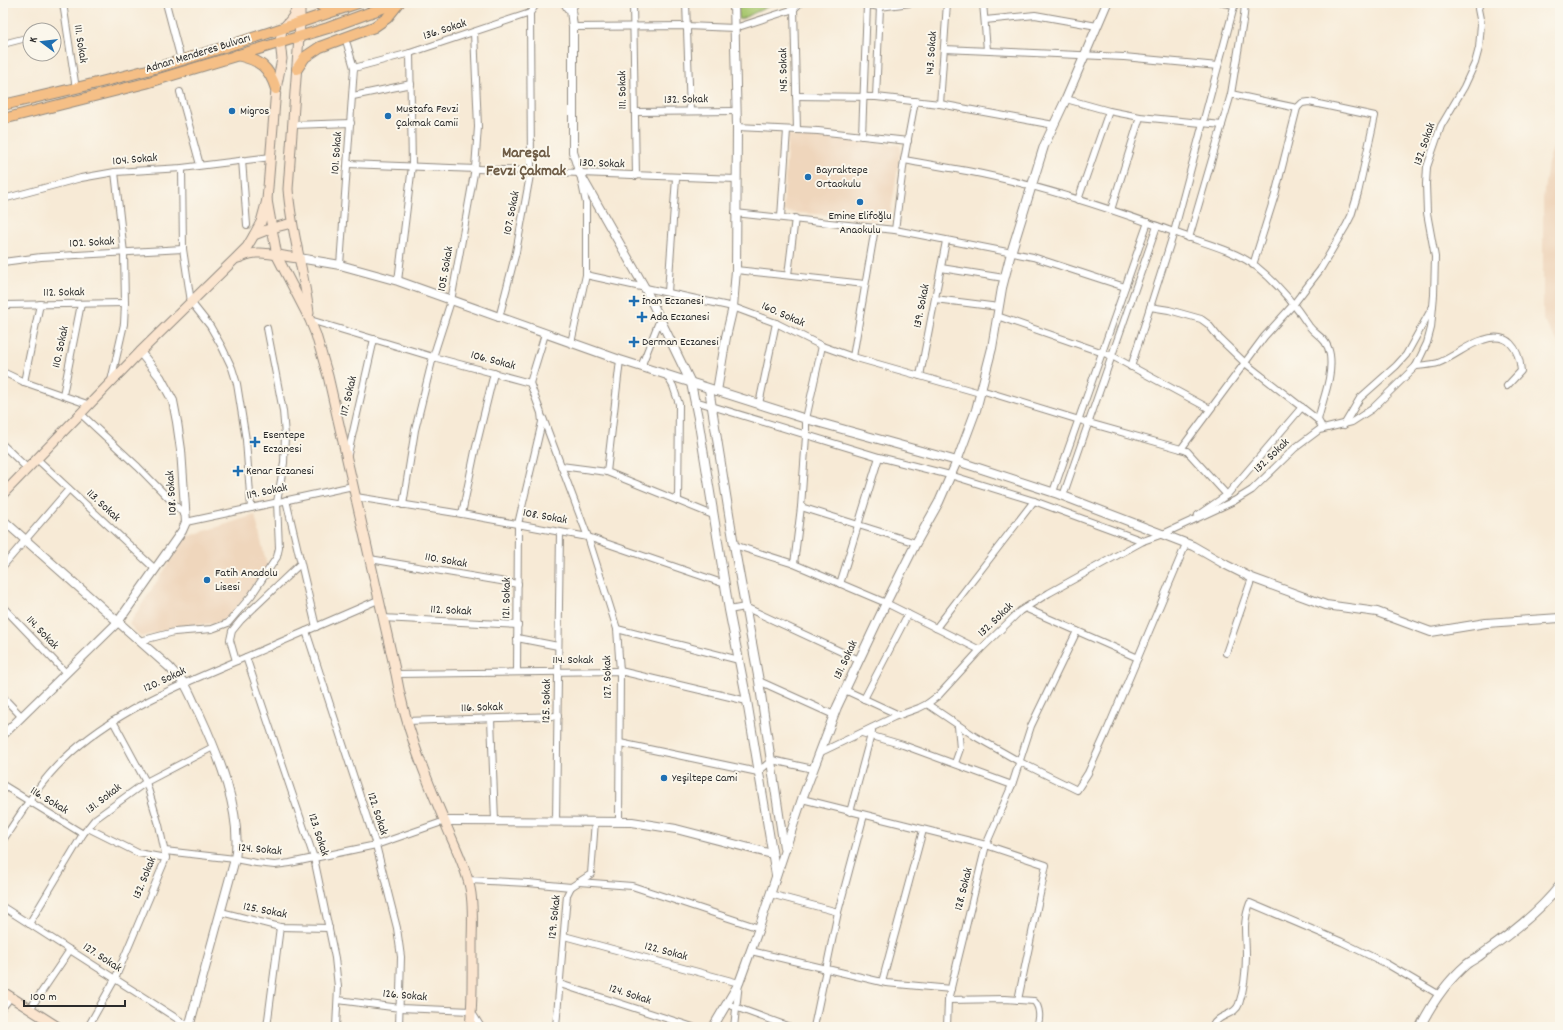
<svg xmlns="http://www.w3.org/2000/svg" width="1563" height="1030" font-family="Dekko,sans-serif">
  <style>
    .built { fill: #efd6bc }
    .green { fill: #a9c86f; stroke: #6a7a4d }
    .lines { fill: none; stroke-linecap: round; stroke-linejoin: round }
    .minor-casing { stroke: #918a80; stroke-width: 8 }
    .tertiary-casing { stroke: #918a80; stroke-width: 10 }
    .secondary-casing { stroke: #918a80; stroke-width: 11 }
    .primary-casing { stroke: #918a80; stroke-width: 12 }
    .minor { stroke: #fff; stroke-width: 6 }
    .tertiary { stroke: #fff; stroke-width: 8 }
    .secondary { stroke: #fbe5cf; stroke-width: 9 }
    .primary { stroke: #f5bf86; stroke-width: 10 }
    .poi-dot { fill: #1f6fb2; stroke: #fbf7ec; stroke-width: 1.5 }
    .labels { text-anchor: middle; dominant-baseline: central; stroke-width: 4; stroke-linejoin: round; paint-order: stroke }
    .street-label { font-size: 12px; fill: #2b2b2b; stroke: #fbf7ec }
    .poi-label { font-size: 12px; fill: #2b2b2b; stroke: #fbf7ec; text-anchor: start }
    .district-label { font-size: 16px; font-weight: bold; fill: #6e5c46; stroke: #fbf7ec }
  </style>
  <rect width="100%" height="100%" fill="#fbf7ec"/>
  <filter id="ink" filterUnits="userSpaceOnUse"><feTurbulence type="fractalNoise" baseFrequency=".025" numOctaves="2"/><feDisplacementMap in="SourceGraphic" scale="8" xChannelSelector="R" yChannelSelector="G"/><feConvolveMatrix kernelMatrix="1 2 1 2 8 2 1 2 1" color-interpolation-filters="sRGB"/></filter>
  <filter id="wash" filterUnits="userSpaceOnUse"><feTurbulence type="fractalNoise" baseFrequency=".012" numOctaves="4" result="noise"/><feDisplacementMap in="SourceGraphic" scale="16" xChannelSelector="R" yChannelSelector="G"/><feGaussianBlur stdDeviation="0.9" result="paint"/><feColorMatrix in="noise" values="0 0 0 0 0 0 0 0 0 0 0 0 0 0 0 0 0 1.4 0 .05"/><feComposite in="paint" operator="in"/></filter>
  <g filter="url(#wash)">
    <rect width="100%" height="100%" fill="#f7ead6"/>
    <!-- built -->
    <g class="built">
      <path d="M1560 134V345L1543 320V198L1548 163 1557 135Z"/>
      <path d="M788 135 899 145 901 149 889 222 828 215 783 212Z"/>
      <path d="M255 515 267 566 230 616 216 623 174 627 141 637 129 624 186 537Z"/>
    </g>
    <!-- green -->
    <path class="green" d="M738 3H776L739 20Z"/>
  </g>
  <g filter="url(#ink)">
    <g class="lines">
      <!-- minor casing -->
      <g class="minor-casing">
        <g id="minor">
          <path d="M63 3 76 89"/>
          <path d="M166 3 181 60"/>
          <path d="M633 3 636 176"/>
          <path d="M686 3 690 111"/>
          <path d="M856 3 880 7 910 3"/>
          <path d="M983 3 987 50"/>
          <path d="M1223 3 1235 5"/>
          <path d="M794 9 797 130"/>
          <path d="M794 9 800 3"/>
          <path d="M985 20 1035 15 1097 26"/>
          <path d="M573 27 686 26 735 28 794 9"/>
          <path d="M3 44 30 37"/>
          <path d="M944 49 1124 57 1218 66"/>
          <path d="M354 68 410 53 530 13 537 3"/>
          <path d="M180 92 200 165"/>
          <path d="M1231 94 1297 108 1275 195 1253 265"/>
          <path d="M353 96 411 84"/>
          <path d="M796 96 876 97 940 104 1054 125"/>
          <path d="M876 97 880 7"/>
          <path d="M1066 99 1109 111 1140 117 1222 125"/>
          <path d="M940 104 947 3"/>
          <path d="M635 112 737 111"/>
          <path d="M292 125 351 123"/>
          <path d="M737 127 818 131 908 141"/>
          <path d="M862 136 867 5"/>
          <path d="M242 160 247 225"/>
          <path d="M904 160C925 164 946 167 967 171 1040 185 1112 209 1182 235 1207 244 1236 251 1257 267 1277 283 1295 305 1309 326 1317 337 1327 337 1330 355 1333 377 1323 398 1318 420L1323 429"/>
          <path d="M348 164 736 179"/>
          <path d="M182 168 183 249 191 302 210 326 222 347 232 368 237 384 246 440 251 508"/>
          <path d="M3 199 81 178 115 172 182 168 271 157"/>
          <path d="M1078 200 1109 111"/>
          <path d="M1111 210 1140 117"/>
          <path d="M735 213 895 230 1033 257 1125 287"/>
          <path d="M781 217 787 130"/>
          <path d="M895 230 904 160 915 101"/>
          <path d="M1189 238 1231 94 1244 15 1245 3"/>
          <path d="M3 262 41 257 183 249"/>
          <path d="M340 265 354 68 347 44"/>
          <path d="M941 268 1004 278"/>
          <path d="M736 270 865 284"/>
          <path d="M586 275 733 307 776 323 822 346 853 357 980 393"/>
          <path d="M788 275 795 218"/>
          <path d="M398 281 412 166 410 53"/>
          <path d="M668 292 676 178"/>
          <path d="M935 299 999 307"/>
          <path d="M3 305 125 303"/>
          <path d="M1150 307 1169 310 1201 319 1208 324 1220 339 1245 363 1318 420"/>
          <path d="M997 316 1112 356 1210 409"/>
          <path d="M499 318 516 252 531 170 530 13"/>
          <path d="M310 320 433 357 530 383 541 413 542 422 518 524 517 672"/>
          <path d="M571 343 586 275V203L581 179"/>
          <path d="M853 357 875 228"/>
          <path d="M620 360 607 472 713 515"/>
          <path d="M1416 366C1423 365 1432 365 1438 363 1454 357 1468 344 1483 340 1508 331 1519 348 1521 371L1507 386"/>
          <path d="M641 367 660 319"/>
          <path d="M1131 367 1174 232 1235 3"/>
          <path d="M3 372 24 382 90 405"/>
          <path d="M667 376 673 386 679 404 678 501"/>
          <path d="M920 376 946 241"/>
          <path d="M111 381 124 324 125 303 124 253 115 172"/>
          <path d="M24 382 40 304"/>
          <path d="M530 383 545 334"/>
          <path d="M981 390 1089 423 1181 449 1187 451 1227 495"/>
          <path d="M63 395 81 304"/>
          <path d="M695 401 879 457 950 475 1034 501 1143 541"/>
          <path d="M759 404 776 323"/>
          <path d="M81 414 138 467 186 516"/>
          <path d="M543 418 588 537 617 629 620 671 619 822"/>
          <path d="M1344 425 1360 398 1396 366 1406 355 1432 308"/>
          <path d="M3 445 28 469"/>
          <path d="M1181 449 1264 337 1293 305 1320 270 1346 226 1351 216 1358 193 1375 116 1309 102 1302 103 1297 108"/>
          <path d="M348 454 374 339"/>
          <path d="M37 459 155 569"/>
          <path d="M561 466 607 472"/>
          <path d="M1053 492 1148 222"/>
          <path d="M1063 496 1157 226"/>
          <path d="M356 497 462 514 588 537 725 584"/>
          <path d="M286 500 316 627"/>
          <path d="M403 505 415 430 433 357 451 301 475 168 478 127 474 32"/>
          <path d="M801 507 916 543"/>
          <path d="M462 514 475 451 494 373"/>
          <path d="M1198 515 1227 495 1302 407"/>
          <path d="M186 522 353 486"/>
          <path d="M734 545 794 564 886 603 980 650"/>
          <path d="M370 559 518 584"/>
          <path d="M794 564 801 507 806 436V419L822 346"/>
          <path d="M3 566 69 489"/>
          <path d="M840 584 879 457"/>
          <path d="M3 607 66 673"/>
          <path d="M1025 608 1138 658"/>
          <path d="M729 610 745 607 859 660"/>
          <path d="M382 618 518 625"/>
          <path d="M936 628 1034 501"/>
          <path d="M617 629 739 660"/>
          <path d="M306 631 376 845 397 928 401 957 399 1027"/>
          <path d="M517 638 558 646"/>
          <path d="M140 641 174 632 212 629 228 623 251 596 277 557 279 548 277 502 284 463 285 435 283 411 267 328"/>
          <path d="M1226 653 1252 578"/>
          <path d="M246 657 314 858 335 958 338 987 336 1027"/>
          <path d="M236 661 230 640 232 631 241 620 300 564"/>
          <path d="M396 674 620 671 747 701"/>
          <path d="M759 681 834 715"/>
          <path d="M845 690 899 715"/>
          <path d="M3 697 21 716"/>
          <path d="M864 699 908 614"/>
          <path d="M927 704 976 737 1020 762 1077 790 1088 773 1106 733 1186 544"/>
          <path d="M491 719 495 821"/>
          <path d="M406 721 558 716"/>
          <path d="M862 733 903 745 1012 785"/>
          <path d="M620 743 758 772 772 760 813 769"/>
          <path d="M819 753 894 717 919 708 927 704 939 695 980 650 1020 611 1049 593 1143 541 1163 534 1234 501 1252 490 1295 448 1319 430 1352 422 1372 409 1416 366 1427 343 1431 328 1434 295 1435 257 1427 213 1426 184 1427 167 1441 126 1464 87 1475 63 1479 48 1481 24 1478 9 1480 3"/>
          <path d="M955 763 960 749 958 726"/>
          <path d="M3 785 83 834"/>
          <path d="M802 799 986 845 1046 865 1018 1000"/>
          <path d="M850 812 872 731"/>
          <path d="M556 822 560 532"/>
          <path d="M88 828 138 853 166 858"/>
          <path d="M3 840C22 812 39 783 63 760 113 712 177 686 239 660 285 640 332 620 378 600"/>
          <path d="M165 851 235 859 256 863 275 865 290 863 376 845 445 821"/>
          <path d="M468 880 528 883 571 887"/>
          <path d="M579 882 632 886 759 928"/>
          <path d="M770 894 838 912"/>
          <path d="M3 907 190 1027"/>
          <path d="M221 912 280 927 329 928"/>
          <path d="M29 924 83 834 95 819 146 782 213 747"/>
          <path d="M564 936 739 983 734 1027"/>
          <path d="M751 951 886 983 951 989"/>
          <path d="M882 982 923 830"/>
          <path d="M560 984 693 1027"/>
          <path d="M338 1000 400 1008 471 1011 481 1027"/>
          <path d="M948 1000 1005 999 1034 1001C1040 1007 1041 1020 1036 1027"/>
          <path d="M727 1004 790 1027"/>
          <path d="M3 1007 11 997"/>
          <path d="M30 1009 70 950"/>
          <path d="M88 1027 115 979 166 858 159 825 146 782 113 721"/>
          <path d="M267 1027 280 927"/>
          <path d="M556 1027 567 895 571 887 591 874 595 821"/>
          <path d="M814 1027 838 912 864 815"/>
          <path d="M947 1027 948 1000 986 845 1012 785 1031 726 1077 631"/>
          <path d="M1212 1027C1219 1013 1235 1016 1239 1004 1244 989 1246 970 1246 955 1246 934 1242 924 1250 903L1342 942 1387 964 1438 994"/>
        </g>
      </g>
      <!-- tertiary casing -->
      <g class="tertiary-casing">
        <g id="tertiary">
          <path d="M565 3 568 8 571 10"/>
          <path d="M574 3 571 10 573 27V152L580 174 645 288 691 383 698 418 729 610 747 701 776 875"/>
          <path d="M299 258 340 265 398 281 620 360 806 419 957 461 1058 494 1193 546 1226 565 1252 578 1326 605 1377 612 1431 632 1486 623 1560 618"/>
          <path d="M709 389 734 545 759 681 784 848"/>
          <path d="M717 391 726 337 733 307 736 270 737 127 734 3"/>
          <path d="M3 520 169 667C174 673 180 678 184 683 190 692 194 704 199 713 218 754 243 814 235 859L189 1027"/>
          <path d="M3 735 118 622 182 531 186 522 181 450 177 422 173 401 160 377 140 352"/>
          <path d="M445 821 632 822 676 829 772 854"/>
          <path d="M713 1027 739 983 759 928 802 799 837 707 886 603 916 543 939 502 957 461 976 410 992 348 1002 288 1011 253 1044 146 1066 99 1107 3"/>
          <path d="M1420 1027C1432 1003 1446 982 1467 964 1472 960 1478 958 1482 954 1508 936 1541 910 1560 885"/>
        </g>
      </g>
      <!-- secondary casing -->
      <g class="secondary-casing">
        <g id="secondary">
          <path d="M300 4V23L288 189C291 231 304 271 309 313"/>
          <path d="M267 200 277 256 310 320 316 335 328 376 396 674C405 726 424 773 444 820 453 843 465 864 470 888 474 906 472 927 472 945 472 973 473 1000 470 1027"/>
          <path d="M254 235 272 228 292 223"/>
          <path d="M238 258C244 256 250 253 257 253 269 252 286 257 299 258"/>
          <path d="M3 494 140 352 236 258 247 247 254 235 261 222 267 200 276 89 282 59 280 42 282 29C290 21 296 15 298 3"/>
          <path d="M3 992 58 1027"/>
        </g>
      </g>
      <!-- primary casing -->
      <g class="primary-casing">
        <g id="primary">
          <path d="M317 3 322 6 336 9"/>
          <path d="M237 55C260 60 269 67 276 89"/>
          <path d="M297 69 305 57 320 47 374 27 387 18 399 3"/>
          <path d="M3 105C56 93 109 81 162 66 228 47 293 25 358 3"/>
          <path d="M3 119 146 83 328 28 396 3"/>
        </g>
      </g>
      <!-- minor -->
      <use href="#minor" class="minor"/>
      <!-- tertiary -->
      <use href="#tertiary" class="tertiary"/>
      <!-- secondary -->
      <use href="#secondary" class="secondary"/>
      <!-- primary -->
      <use href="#primary" class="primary"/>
    </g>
  </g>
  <!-- markers -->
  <g class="poi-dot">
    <circle cx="232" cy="111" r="4"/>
    <circle cx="388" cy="116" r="4"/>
    <circle cx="808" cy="177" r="4"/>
    <circle cx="860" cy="202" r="4"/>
    <path d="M632 295h4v4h4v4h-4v4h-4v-4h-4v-4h4z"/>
    <path d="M640 311h4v4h4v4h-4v4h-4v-4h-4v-4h4z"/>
    <path d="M632 336h4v4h4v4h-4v4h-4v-4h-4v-4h4z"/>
    <path d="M253 436h4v4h4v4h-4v4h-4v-4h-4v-4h4z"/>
    <path d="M236 465h4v4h4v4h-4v4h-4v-4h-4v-4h4z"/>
    <circle cx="207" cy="580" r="4"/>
    <circle cx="664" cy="778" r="4"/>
  </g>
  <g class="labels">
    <!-- street labels -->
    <g class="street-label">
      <text transform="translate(445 30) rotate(-18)">136. Sokak</text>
      <text transform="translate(80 44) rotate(81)">111. Sokak</text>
      <text transform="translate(932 53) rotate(-86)">143. Sokak</text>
      <text transform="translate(198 54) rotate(-17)">Adnan Menderes Bulvarı</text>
      <text transform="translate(784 70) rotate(-91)">145. Sokak</text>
      <text transform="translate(623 90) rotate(-91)">111. Sokak</text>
      <text transform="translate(686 100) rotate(-1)">132. Sokak</text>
      <text transform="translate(1425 144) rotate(-71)">132. Sokak</text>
      <text transform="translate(337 153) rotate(-86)">101. Sokak</text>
      <text transform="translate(135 160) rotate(-5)">104. Sokak</text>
      <text transform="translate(602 164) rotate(2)">130. Sokak</text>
      <text transform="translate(512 213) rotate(-79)">107. Sokak</text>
      <text transform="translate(92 243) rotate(-3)">102. Sokak</text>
      <text transform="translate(446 269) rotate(-80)">105. Sokak</text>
      <text transform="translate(64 293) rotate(-1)">112. Sokak</text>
      <text transform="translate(922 306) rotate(-79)">139. Sokak</text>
      <text transform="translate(783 315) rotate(24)">160. Sokak</text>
      <text transform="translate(61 347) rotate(-78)">110. Sokak</text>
      <text transform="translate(493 361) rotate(15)">106. Sokak</text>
      <text transform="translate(349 396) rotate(-77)">117. Sokak</text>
      <text transform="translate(1272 456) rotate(-44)">132. Sokak</text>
      <text transform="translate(267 492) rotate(-12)">119. Sokak</text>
      <text transform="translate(172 493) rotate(-94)">108. Sokak</text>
      <text transform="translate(103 506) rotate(43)">113. Sokak</text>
      <text transform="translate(545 517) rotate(10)">108. Sokak</text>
      <text transform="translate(446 561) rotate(10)">110. Sokak</text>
      <text transform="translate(507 598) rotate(-89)">121. Sokak</text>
      <text transform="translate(451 611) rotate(3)">112. Sokak</text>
      <text transform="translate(996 620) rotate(-44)">132. Sokak</text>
      <text transform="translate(42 633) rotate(46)">114. Sokak</text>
      <text x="573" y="660">114. Sokak</text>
      <text transform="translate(846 660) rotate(-65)">131. Sokak</text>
      <text transform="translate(608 677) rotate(-91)">127. Sokak</text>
      <text transform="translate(165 680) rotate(-25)">120. Sokak</text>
      <text transform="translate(547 701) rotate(-89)">125. Sokak</text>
      <text transform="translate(482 708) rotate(-2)">116. Sokak</text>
      <text transform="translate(104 799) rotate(-38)">131. Sokak</text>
      <text transform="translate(49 801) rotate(31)">116. Sokak</text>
      <text transform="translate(377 814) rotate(72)">122. Sokak</text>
      <text transform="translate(318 835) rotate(72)">123. Sokak</text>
      <text transform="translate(260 850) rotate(5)">124. Sokak</text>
      <text transform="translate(145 878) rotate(-68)">132. Sokak</text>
      <text transform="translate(964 889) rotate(-76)">128. Sokak</text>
      <text transform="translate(265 911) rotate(11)">125. Sokak</text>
      <text transform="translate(555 917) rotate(-84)">129. Sokak</text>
      <text transform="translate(666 952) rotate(15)">122. Sokak</text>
      <text transform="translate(102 958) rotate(33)">127. Sokak</text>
      <text transform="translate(630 995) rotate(18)">124. Sokak</text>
      <text transform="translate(405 996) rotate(5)">126. Sokak</text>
    </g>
    <!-- poi labels -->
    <g class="poi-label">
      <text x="396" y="109">Mustafa Fevzi<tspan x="396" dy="14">Çakmak Camii</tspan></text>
      <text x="240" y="111">Migros</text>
      <text x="816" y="170">Bayraktepe<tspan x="816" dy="14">Ortaokulu</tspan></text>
      <text x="860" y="216" text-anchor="middle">Emine Elifoğlu<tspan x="860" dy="14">Anaokulu</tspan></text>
      <text x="642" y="301">İnan Eczanesi</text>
      <text x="650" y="317">Ada Eczanesi</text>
      <text x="642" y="342">Derman Eczanesi</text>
      <text x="263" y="435">Esentepe<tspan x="263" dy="14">Eczanesi</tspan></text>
      <text x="246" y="471">Kenar Eczanesi</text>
      <text x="215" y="573">Fatih Anadolu<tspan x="215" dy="14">Lisesi</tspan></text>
      <text x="672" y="778">Yeşiltepe Cami</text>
    </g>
    <!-- district labels -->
    <g class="district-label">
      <text x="526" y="153">Mareşal<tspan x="526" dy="18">Fevzi Çakmak</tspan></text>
    </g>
  </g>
  <!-- margin -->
  <rect width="1563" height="1030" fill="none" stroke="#fbf7ec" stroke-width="16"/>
  <!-- north arrow -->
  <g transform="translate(42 42) rotate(285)"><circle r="19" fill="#fbf7ec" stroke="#a8a59f"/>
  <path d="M0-3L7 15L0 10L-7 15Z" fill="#1f6fb2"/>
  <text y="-6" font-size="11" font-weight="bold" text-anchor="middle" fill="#2b2b2b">K</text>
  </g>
  <!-- scale -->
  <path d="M24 1000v6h101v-6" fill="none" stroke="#2b2b2b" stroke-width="2"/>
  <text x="30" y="1000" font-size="12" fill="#2b2b2b" stroke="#fbf7ec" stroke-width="3" paint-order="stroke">100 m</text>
</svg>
